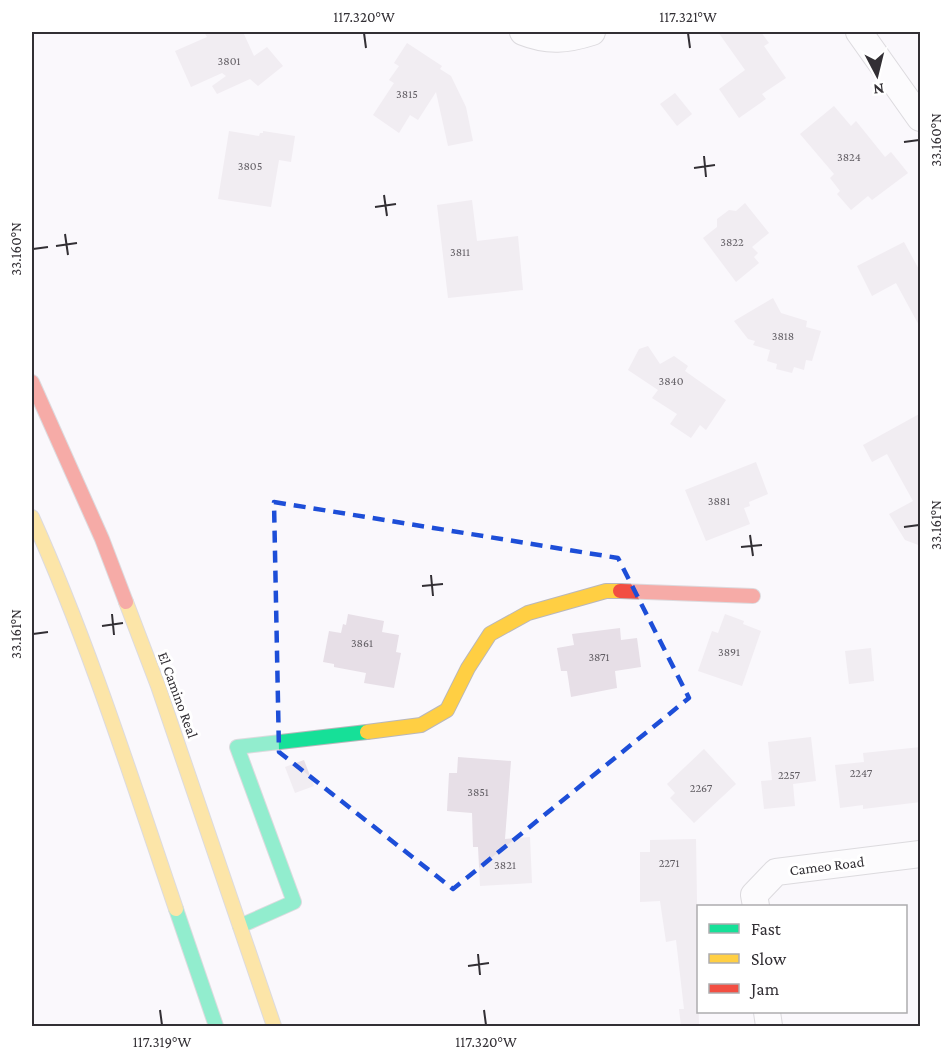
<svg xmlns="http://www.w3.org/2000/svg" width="952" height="1058" font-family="'Crimson Pro',serif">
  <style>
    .building { fill: #e7dfe7 }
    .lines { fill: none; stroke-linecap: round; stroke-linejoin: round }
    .street-casing { stroke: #b9b7bb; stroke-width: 28 }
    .fast-casing { stroke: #b9b7bb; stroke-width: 16 }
    .slow-casing { stroke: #b9b7bb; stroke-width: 16 }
    .jam-casing { stroke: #b9b7bb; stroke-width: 16 }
    .street { stroke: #fefeff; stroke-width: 26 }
    .fast { stroke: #16e098; stroke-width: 14 }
    .slow { stroke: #ffcf43; stroke-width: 14 }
    .jam { stroke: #f24e42; stroke-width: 14 }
    .marked { fill: none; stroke: #1d4ed8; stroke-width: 4.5; stroke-dasharray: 12 8; stroke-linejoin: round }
    .ticks { fill: none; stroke: #322f34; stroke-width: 2 }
    .labels { text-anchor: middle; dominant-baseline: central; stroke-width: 6; stroke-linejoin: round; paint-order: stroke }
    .number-label { font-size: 12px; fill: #625e64 }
    .street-label { font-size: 15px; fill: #322f34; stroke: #fff }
    .neatline { fill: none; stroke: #322f34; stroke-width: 2 }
    .ticks-label { font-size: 15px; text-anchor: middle; fill: #322f34 }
  </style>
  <rect width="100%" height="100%" fill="#faf8fc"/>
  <!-- building -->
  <g class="building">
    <path d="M204 32H243L254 56 267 47 283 66 258 86 250 79 217 94 212 86 226 76 222 73 191 87 175 51 207 37Z"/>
    <path d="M718 32H761L769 43 764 46 786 78 762 94 766 99 739 118 719 89 745 70Z"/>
    <path d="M407 43 442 66 440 69 451 76 466 107 473 141 448 146 436 92 418 120 410 115 399 133 373 115 394 83 389 80 399 66 394 63Z"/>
    <path d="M675 93 692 114 677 126 660 104Z"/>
    <path d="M834 106 851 126 856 121 885 157 891 152 908 173 872 200 868 196 851 210 837 194 840 191 830 178 834 174 800 134Z"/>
    <path d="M229 131 259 136 260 133H263V131L295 136 291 162 279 160 271 207 218 199Z"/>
    <path d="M472 200 477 241 518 236 523 290 448 298 437 205Z"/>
    <path d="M745 203 769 233 752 247 758 253 754 257 759 263 736 282 703 238 717 227V219L729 210 736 211Z"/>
    <path d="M904 242 921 273V329L896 283 872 296 857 266Z"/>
    <path d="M773 298 781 313 807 321 806 327 821 331 812 361 806 360 804 370 794 367 792 373 776 369 777 364 767 361 770 350 753 345 755 341 748 339 734 321Z"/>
    <path d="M648 346 660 364 674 356 688 366 685 371 726 400 706 430 700 425 691 438 670 424 677 414 652 398 658 390 628 370 639 349Z"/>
    <path d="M921 413V546L905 540 889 514 913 501 887 454 872 462 863 445Z"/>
    <path d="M756 462 768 494 749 502 750 506 744 508 750 524 706 541 685 490Z"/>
    <path d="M348 614 384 621 382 632 399 635 396 652 401 653 394 688 364 683 366 673 334 667V664L323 662 329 631 341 633 343 624 346 625Z"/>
    <path d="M725 614 744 621 743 624 761 631 742 686 698 671 712 631 718 633Z"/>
    <path d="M620 628 621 640 637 638 641 667 615 671 617 688 571 697 567 671H561L557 648 574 645 572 634Z"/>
    <path d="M871 648 874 681 849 684 845 651Z"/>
    <path d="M811 737 816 781 793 784 795 806 764 809 761 781 772 780 768 742Z"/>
    <path d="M921 747V802L863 809V805L840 808 835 765 864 762 863 753Z"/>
    <path d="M704 749 736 784 694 823 670 798 675 793 667 784Z"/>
    <path d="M458 757 511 761 505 839 530 837 532 883 480 886 478 847H473L472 813 447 811 449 773H457Z"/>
    <path d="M304 760 314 786 295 793 285 767Z"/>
    <path d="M696 839 699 1026H681L679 1009H684L676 940 666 942 660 901 640 902V852H650V840Z"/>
  </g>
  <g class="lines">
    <!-- street casing -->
    <g class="street-casing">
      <g id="street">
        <path d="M523 32C548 42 567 40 592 32"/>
        <path d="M859 32 920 118"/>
        <path d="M756 906 754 895 776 872 920 854"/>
        <path d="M767 1012 769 1026"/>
      </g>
    </g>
    <!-- fast casing -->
    <g class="fast-casing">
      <g id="fast">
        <path d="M176 909 216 1026"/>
        <path d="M240 926 294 902 237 747 367 732"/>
      </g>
    </g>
    <!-- slow casing -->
    <g class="slow-casing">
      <g id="slow">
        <path d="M32 517C89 644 131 777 176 909"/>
        <path d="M126 602 158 686 274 1026"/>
        <path d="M367 732 421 725 447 710 468 668 490 634 528 613 606 591H620"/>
      </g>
    </g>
    <!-- jam casing -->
    <g class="jam-casing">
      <g id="jam">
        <path d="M32 382 102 539 126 602"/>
        <path d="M620 591 753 596"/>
      </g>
    </g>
    <!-- street -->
    <use href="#street" class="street"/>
    <!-- fast -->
    <use href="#fast" class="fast"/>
    <!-- slow -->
    <use href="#slow" class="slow"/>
    <!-- jam -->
    <use href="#jam" class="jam"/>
  </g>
  <!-- marked area -->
  <path d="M0 0H952V1058H0ZM274 502 618 558 689 698 453 889 279 752Z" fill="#faf8fc" fill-opacity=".55" fill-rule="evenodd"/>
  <path class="marked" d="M274 502 618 558 689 698 453 889 279 752Z"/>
  <!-- ticks -->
  <path class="ticks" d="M364 33 366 48M688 33 690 48M904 142 919 140M704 156 706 177M694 168 715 165M384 195 387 216M375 207 396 204M65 234 68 255M56 246 77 243M33 249 48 247M904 527 919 525M750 535 753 556M741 547 762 545M431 575 433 596M422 586 443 584M112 614 114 635M102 626 123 623M33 634 48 632M478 954 480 975M468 966 489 963M160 1010 162 1025M484 1010 486 1025"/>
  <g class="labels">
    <!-- number labels -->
    <g class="number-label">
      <text x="229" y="61">3801</text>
      <text x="407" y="94">3815</text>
      <text x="849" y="157">3824</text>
      <text x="250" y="166">3805</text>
      <text x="732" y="242">3822</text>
      <text x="460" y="252">3811</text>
      <text x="783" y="336">3818</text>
      <text x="671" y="381">3840</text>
      <text x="719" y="501">3881</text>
      <text x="362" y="643">3861</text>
      <text x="729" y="652">3891</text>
      <text x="599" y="657">3871</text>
      <text x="861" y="773">2247</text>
      <text x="789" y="775">2257</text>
      <text x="701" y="788">2267</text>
      <text x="478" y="792">3851</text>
      <text x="669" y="863">2271</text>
      <text x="505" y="865">3821</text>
    </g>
    <!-- street labels -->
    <g class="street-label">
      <text transform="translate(178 695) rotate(70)">El Camino Real</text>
      <text transform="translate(827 866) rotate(-7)">Cameo Road</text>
    </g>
  </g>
  <!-- border -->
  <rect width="952" height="1058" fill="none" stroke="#ffffff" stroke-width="66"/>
  <!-- legend -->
  <rect x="697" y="905" width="210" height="108" fill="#ffffff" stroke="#adacae" stroke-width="1.5"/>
  <rect x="709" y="924" width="30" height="9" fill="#16e098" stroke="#adacae" stroke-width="1.5"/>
  <text x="751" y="935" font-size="18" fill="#322f34">Fast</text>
  <rect x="709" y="954" width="30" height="9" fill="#ffcf43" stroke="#adacae" stroke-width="1.5"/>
  <text x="751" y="965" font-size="18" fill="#322f34">Slow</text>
  <rect x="709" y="984" width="30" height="9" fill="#f24e42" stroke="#adacae" stroke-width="1.5"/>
  <text x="751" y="995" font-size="18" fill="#322f34">Jam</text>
  <!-- north arrow -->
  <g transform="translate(877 75) rotate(173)" stroke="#ffffff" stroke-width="4.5" paint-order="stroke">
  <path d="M0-4.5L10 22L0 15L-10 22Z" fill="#322f34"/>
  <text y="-9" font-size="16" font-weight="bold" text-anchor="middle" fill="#322f34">N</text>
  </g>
  <rect x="33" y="33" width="886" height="992" class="neatline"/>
  <g class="ticks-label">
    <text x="364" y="22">117.320°W</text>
    <text x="688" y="22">117.321°W</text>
    <text transform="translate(936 140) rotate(-90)" y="5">33.160°N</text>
    <text transform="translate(16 249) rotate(-90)" y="5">33.160°N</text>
    <text transform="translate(936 525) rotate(-90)" y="5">33.161°N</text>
    <text transform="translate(16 634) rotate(-90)" y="5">33.161°N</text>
    <text x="162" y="1047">117.319°W</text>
    <text x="486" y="1047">117.320°W</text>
  </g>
</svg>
